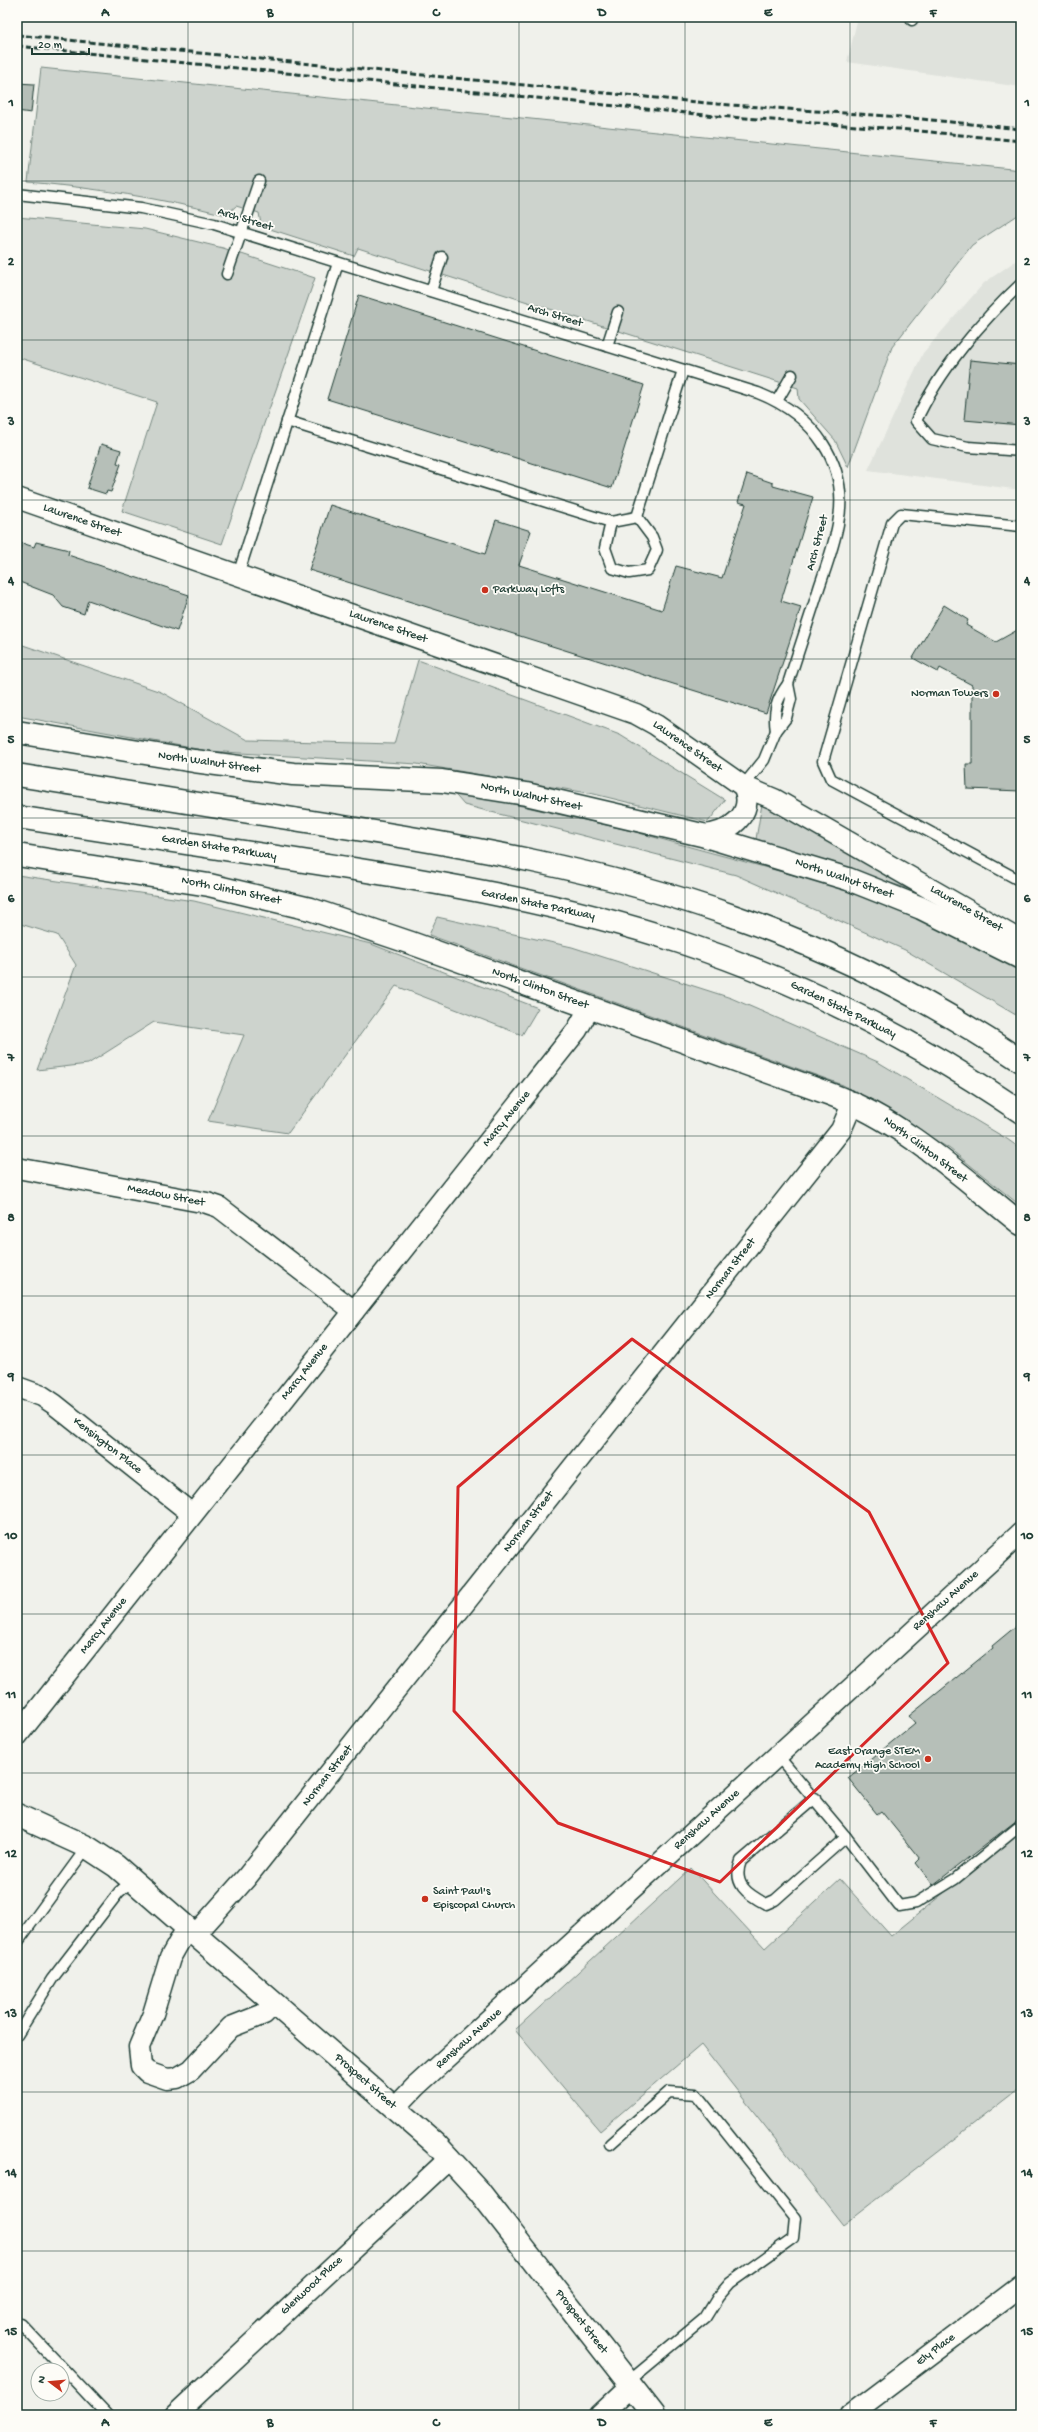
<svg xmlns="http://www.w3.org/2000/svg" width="1038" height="2432" font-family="'Gochi Hand',sans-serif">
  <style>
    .built { fill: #dfe2dc }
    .green { fill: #cdd3cd; stroke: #768880 }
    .building { fill: #b6bfb8; stroke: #1f3d34 }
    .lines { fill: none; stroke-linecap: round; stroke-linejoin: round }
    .lane-casing { stroke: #1f3d34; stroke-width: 13 }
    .street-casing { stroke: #1f3d34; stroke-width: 23 }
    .secondary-casing { stroke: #1f3d34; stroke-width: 25 }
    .highway-casing { stroke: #1f3d34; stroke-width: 25 }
    .lane { stroke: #fdfcf7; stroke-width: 10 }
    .street { stroke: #fdfcf7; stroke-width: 20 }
    .secondary { stroke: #fdfcf7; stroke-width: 22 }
    .highway { stroke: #fdfcf7; stroke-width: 22 }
    .rail { stroke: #1f3d34; stroke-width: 3; stroke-dasharray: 6 3; stroke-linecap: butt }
    .marked { fill: none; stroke: #d62828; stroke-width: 3; stroke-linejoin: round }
    .grid { fill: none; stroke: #1f3d34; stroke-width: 1; stroke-opacity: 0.55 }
    .poi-dot { fill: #c8321e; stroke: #fdfcf7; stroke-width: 1.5 }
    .labels { text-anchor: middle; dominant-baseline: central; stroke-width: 3.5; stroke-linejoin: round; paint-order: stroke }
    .street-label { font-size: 12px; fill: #1f3d34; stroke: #fdfcf7 }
    .poi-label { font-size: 12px; fill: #1f3d34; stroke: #fdfcf7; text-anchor: start }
    .neatline { fill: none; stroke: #1f3d34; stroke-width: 1.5 }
    .grid-label { font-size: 13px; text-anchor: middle; font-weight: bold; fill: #1f3d34 }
  </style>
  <rect width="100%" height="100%" fill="#f0f1eb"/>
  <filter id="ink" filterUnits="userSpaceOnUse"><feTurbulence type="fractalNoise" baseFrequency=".025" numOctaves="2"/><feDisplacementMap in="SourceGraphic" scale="8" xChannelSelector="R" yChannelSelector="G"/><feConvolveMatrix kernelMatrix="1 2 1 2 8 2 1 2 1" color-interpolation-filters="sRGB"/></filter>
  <g filter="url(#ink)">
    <!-- built -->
    <g class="built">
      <path d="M858 17H1021V87L847 62Z"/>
      <path d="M1021 257V490L868 470 923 353 984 283Z"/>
    </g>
    <!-- green -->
    <g class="green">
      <path d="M41 68 1021 170V213L972 245 892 347 848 467 835 440 799 399 798 388 358 248 354 256 267 228 261 224 259 213 236 206 226 215C160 198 95 188 28 182Z"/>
      <path d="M17 217 145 229 223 248 315 278 222 544 122 511 157 402 17 357Z"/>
      <path d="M17 643 161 692 248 740 394 744 418 660 620 735 725 800 708 822 594 794 417 764 208 751 17 716Z"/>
      <path d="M451 790 624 829 856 892 990 950 1021 967V1018L905 950 736 875 464 805Z"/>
      <path d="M762 804 921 893 756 839Z"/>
      <path d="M17 875 194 901 371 944 538 1008 522 1035 396 986 288 1133 208 1121 244 1035 154 1022 88 1064 37 1070 76 965 57 935 17 923Z"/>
      <path d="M437 917 572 947 731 998 878 1062 1007 1139 1021 1149V1206L950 1149 843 1085 429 935Z"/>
      <path d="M1021 1830V2087L843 2225 701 2045 600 2131 515 2030 691 1868 765 1948 840 1879 891 1936Z"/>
    </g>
    <!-- building -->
    <g class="building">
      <path d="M17 83 34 84 31 113 17 111Z"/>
      <path d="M359 295 644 385 612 488 327 399Z"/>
      <path d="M970 360 1021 365V425L964 420Z"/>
      <path d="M101 444 121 450 117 463 121 464 111 492 107 491 106 494 87 488Z"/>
      <path d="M747 474 773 483V486L813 497 781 601 801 607 766 713 309 570 330 505 485 554 496 520 531 531 519 565 662 610 676 566 722 578 746 504 738 502Z"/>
      <path d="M36 542 69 550 68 555 189 595 177 631 88 600 84 614 63 607 53 595 17 581V559L22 543 34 547Z"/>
      <path d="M944 605 968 620 966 625 996 642 1021 628V791L967 789 966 764H972V685L940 668 938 672 913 658Z"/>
      <path d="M1021 1622V1817L933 1885 916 1863 920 1859 881 1811 877 1814 848 1778 915 1723 909 1716 993 1648 992 1646Z"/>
    </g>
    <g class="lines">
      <!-- lane casing -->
      <g class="lane-casing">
        <g id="lane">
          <path d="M912 20 913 17"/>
          <path d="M17 194 141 208 214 224 758 393C813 415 850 463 838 524 834 546 826 567 819 588 809 620 798 652 788 684 776 700 773 712 776 731"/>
          <path d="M227 274 259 181"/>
          <path d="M1021 284C982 320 938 372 916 421L932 439 968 447 1021 451"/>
          <path d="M431 291 442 257"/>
          <path d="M607 346 618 312"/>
          <path d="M777 401 792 375"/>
          <path d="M287 421 611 522 637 517 683 370"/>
          <path d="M611 522 605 548 612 568 629 573 648 570 657 550 652 537 637 517"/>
          <path d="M1021 526 901 514 892 523 823 761 831 779 1021 881"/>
          <path d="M238 575 338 263"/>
          <path d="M743 786 764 760 776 731 786 718 791 699 788 684"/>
          <path d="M778 1756 846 1837 775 1900 766 1904C747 1894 732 1884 741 1861L815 1798"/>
          <path d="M846 1837 899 1906 916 1903 955 1879 1021 1825"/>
          <path d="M17 1943 87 1847"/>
          <path d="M17 2035 52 1979 119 1892 133 1880"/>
          <path d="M610 2144 669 2092 696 2094 795 2218 793 2238 730 2283 718 2297 705 2318 628 2382"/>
          <path d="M17 2323H20L107 2415"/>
        </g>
      </g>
      <!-- street casing -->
      <g class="street-casing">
        <g id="street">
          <path d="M17 498 636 714 656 725 743 786 774 799 1021 941"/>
          <path d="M702 835C727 835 757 814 743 786"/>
          <path d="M17 1168 207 1203 219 1207 354 1311"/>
          <path d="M17 1387 42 1396 54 1404 192 1514"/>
          <path d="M17 1736 577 1030 590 1007"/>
          <path d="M187 1928 170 1958 153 2014 139 2047 141 2066 147 2072 167 2079 177 2078 191 2070 231 2027 264 2014 274 2003"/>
          <path d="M195 1935 246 1878 841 1130 853 1102"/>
          <path d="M395 2108 415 2087 1021 1533"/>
          <path d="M175 2415 450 2158"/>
          <path d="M600 2415 631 2386"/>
          <path d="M850 2415 1021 2286"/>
        </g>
      </g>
      <!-- secondary casing -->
      <g class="secondary-casing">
        <g id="secondary">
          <path d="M17 732 194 761 293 774 442 781 526 794 702 835 848 879 921 908 1021 958"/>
          <path d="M17 855 209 885 310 909 411 943 830 1094C903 1121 961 1176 1021 1224"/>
          <path d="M17 1815 87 1847 116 1866 435 2143 479 2191 654 2415"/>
        </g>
      </g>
      <!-- highway casing -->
      <g class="highway-casing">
        <g id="highway">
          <path d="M17 775C122 792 226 808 331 825 467 846 603 870 733 916 834 951 932 1001 1021 1061"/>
          <path d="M17 817C117 833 217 848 316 863 438 882 562 903 680 942 801 982 916 1040 1021 1112"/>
        </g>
      </g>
      <!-- lane -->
      <use href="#lane" class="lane"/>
      <!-- street -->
      <use href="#street" class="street"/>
      <!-- secondary -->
      <use href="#secondary" class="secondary"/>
      <!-- highway -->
      <use href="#highway" class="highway"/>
      <!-- rail -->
      <g class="rail">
        <path d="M17 35 717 104 901 117 1021 129"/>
        <path d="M17 46 716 116 900 129 1021 141"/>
      </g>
    </g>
  </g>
  <!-- marked area -->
  <path class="marked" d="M632 1339 869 1512 948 1663 720 1882 558 1823 454 1711 458 1487Z"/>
  <!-- grid -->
  <path class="grid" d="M188 17V2415M353 17V2415M519 17V2415M685 17V2415M850 17V2415M17 181H1021M17 340H1021M17 500H1021M17 659H1021M17 818H1021M17 977H1021M17 1136H1021M17 1296H1021M17 1455H1021M17 1614H1021M17 1773H1021M17 1932H1021M17 2092H1021M17 2251H1021"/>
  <!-- markers -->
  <g class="poi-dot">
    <circle cx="485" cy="590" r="4"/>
    <circle cx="996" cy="694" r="4"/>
    <circle cx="928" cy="1759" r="4"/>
    <circle cx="425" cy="1899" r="4"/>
  </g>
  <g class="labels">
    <!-- street labels -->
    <g class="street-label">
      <text transform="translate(245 220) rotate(17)">Arch Street</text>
      <text transform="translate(555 316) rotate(17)">Arch Street</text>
      <text transform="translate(82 521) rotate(19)">Lawrence Street</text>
      <text transform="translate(818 543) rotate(-75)">Arch Street</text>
      <text transform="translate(388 627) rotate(19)">Lawrence Street</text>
      <text transform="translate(687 747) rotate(35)">Lawrence Street</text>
      <text transform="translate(209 763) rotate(8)">North Walnut Street</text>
      <text transform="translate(531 797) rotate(12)">North Walnut Street</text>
      <text transform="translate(219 848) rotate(9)">Garden State Parkway</text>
      <text transform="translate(844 879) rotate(19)">North Walnut Street</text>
      <text transform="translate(231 891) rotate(12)">North Clinton Street</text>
      <text transform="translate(538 905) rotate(12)">Garden State Parkway</text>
      <text transform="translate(966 909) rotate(30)">Lawrence Street</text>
      <text transform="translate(540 989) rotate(20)">North Clinton Street</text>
      <text transform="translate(843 1010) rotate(26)">Garden State Parkway</text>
      <text transform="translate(507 1119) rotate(-51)">Marcy Avenue</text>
      <text transform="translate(925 1150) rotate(37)">North Clinton Street</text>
      <text transform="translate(166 1196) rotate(11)">Meadow Street</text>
      <text transform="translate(731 1269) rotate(-52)">Norman Street</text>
      <text transform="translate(305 1372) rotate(-52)">Marcy Avenue</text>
      <text transform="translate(107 1446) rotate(38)">Kensington Place</text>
      <text transform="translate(529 1522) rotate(-52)">Norman Street</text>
      <text transform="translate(946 1601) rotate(-42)">Renshaw Avenue</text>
      <text transform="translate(104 1626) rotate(-52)">Marcy Avenue</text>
      <text transform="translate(328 1776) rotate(-52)">Norman Street</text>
      <text transform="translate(707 1820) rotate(-42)">Renshaw Avenue</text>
      <text transform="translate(469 2039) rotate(-42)">Renshaw Avenue</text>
      <text transform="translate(365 2082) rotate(41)">Prospect Street</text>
      <text transform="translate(312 2286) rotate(-43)">Glenwood Place</text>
      <text transform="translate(581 2322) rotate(52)">Prospect Street</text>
      <text transform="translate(936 2350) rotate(-37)">Ely Place</text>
    </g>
    <!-- poi labels -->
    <g class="poi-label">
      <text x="493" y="590">Parkway Lofts</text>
      <text x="988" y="694" text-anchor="end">Norman Towers</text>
      <text x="920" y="1752" text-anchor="end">East Orange STEM<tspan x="920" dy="14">Academy High School</tspan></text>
      <text x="433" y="1892">Saint Paul's<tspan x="433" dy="14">Episcopal Church</tspan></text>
    </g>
  </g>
  <!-- margin -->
  <rect width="1038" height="2432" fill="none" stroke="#fdfcf7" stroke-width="44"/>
  <!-- north arrow -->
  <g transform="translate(50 2382) rotate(286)"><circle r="19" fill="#fdfcf7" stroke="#a4b0a9"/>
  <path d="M0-3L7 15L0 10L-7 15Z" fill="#c8321e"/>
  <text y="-6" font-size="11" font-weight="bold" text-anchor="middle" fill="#1f3d34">N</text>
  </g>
  <!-- scale -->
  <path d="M32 48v6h57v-6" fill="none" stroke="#1f3d34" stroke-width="2"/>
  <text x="38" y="48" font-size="12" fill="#1f3d34" stroke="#fdfcf7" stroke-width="3" paint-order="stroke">20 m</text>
  <rect x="22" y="22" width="994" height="2388" class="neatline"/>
  <g class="grid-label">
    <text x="105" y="16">A</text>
    <text x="270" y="16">B</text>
    <text x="436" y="16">C</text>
    <text x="602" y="16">D</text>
    <text x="768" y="16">E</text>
    <text x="933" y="16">F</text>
    <text x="11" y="106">1</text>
    <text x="1027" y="106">1</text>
    <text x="11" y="265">2</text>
    <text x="1027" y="265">2</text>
    <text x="11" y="425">3</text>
    <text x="1027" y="425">3</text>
    <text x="11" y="584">4</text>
    <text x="1027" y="584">4</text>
    <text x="11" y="743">5</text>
    <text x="1027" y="743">5</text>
    <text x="11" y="902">6</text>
    <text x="1027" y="902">6</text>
    <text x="11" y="1061">7</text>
    <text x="1027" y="1061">7</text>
    <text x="11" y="1221">8</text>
    <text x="1027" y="1221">8</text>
    <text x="11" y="1380">9</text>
    <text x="1027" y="1380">9</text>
    <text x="11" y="1539">10</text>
    <text x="1027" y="1539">10</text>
    <text x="11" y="1698">11</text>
    <text x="1027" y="1698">11</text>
    <text x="11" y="1857">12</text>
    <text x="1027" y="1857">12</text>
    <text x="11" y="2017">13</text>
    <text x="1027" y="2017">13</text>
    <text x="11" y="2176">14</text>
    <text x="1027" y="2176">14</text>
    <text x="11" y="2335">15</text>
    <text x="1027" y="2335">15</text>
    <text x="105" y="2426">A</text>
    <text x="270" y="2426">B</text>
    <text x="436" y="2426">C</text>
    <text x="602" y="2426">D</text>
    <text x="768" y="2426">E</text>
    <text x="933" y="2426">F</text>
  </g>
</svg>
